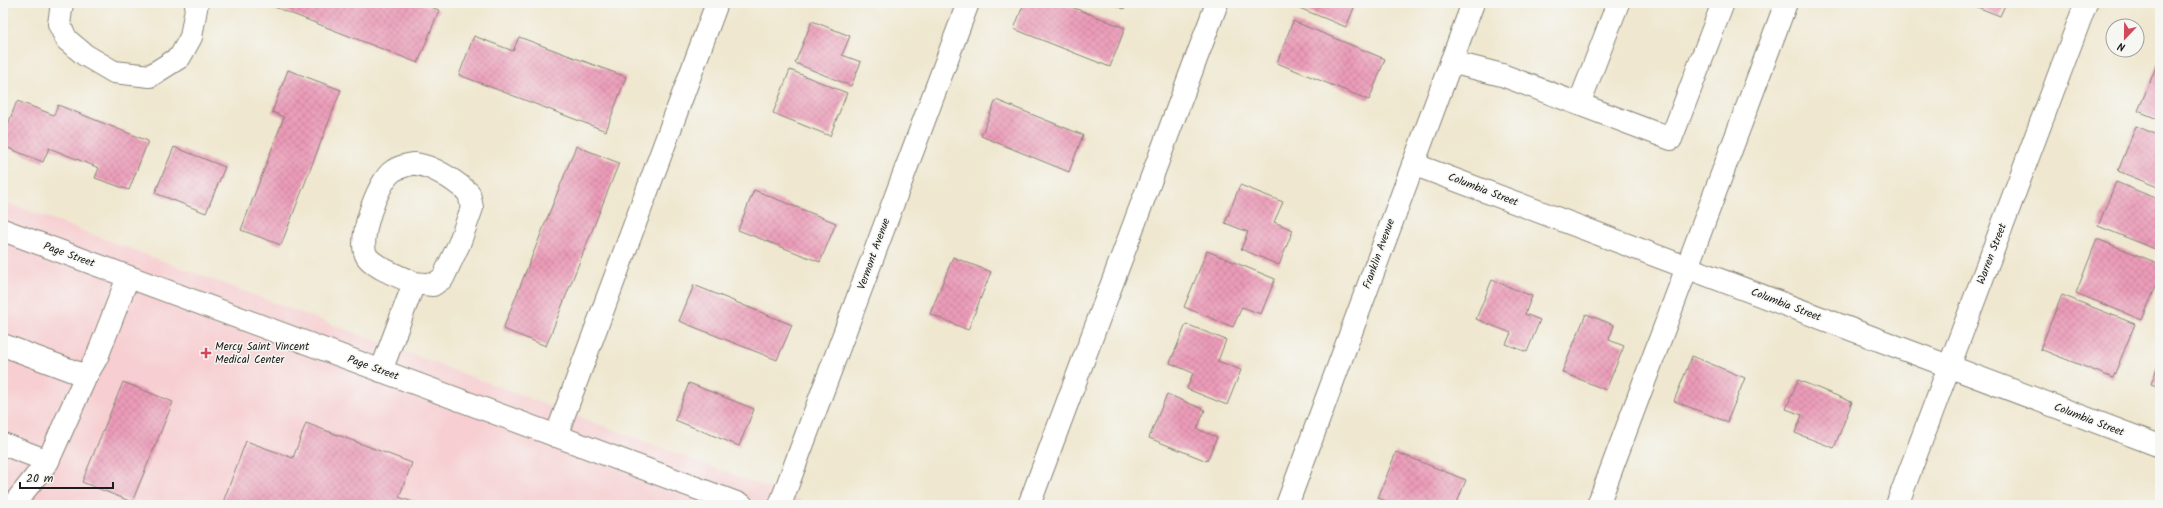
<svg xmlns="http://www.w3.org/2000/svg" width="2163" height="508" font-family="Kalam,sans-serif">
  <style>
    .built { fill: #f7cfd2 }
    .building { fill: url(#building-cross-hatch) }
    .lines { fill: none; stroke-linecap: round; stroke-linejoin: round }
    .minor-casing { stroke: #868276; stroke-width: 24 }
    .minor { stroke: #fff; stroke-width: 22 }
    .poi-dot { fill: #d1495b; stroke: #f6f6f2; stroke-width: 1.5 }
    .labels { text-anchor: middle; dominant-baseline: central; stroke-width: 3; stroke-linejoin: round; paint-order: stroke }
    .street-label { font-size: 11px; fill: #1c1c1c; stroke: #f6f6f2 }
    .poi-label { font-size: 11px; fill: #1c1c1c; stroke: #f6f6f2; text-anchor: start }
  </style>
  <defs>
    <pattern id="building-cross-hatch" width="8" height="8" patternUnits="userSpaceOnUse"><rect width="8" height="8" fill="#eb9bb8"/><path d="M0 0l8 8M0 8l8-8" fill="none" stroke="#c9859e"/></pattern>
  </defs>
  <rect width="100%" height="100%" fill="#f6f6f2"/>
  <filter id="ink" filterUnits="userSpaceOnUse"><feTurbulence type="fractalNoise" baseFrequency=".025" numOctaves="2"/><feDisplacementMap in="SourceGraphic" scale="8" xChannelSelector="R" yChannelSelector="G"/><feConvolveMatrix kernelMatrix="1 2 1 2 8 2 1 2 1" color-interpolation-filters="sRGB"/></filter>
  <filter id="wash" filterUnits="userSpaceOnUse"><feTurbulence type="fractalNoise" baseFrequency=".012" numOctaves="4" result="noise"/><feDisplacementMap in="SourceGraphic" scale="16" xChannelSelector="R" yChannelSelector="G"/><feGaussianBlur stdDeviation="0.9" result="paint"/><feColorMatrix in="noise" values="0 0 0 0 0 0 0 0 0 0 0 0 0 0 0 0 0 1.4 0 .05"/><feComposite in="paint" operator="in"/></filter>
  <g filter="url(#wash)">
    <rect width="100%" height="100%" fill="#efe7cf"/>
    <!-- built -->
    <path class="built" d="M3 201 814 505H3Z"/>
    <g id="blocks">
      <!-- building -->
      <g class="building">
        <path d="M273 3H420L439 10 418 63 272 6Z"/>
        <path d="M1024 3H1062L1125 28 1110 67 1014 29Z"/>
        <path d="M1110 3H1127L1124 9Z"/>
        <path d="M1287 3H1356L1346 27Z"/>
        <path d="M1967 3H2006L2000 16Z"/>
        <path d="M812 21 850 36 842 55 861 62 851 86 795 63Z"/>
        <path d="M1293 21 1385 59 1369 100 1277 63Z"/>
        <path d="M474 36 513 51 519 37 626 77 606 131 459 75Z"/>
        <path d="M2158 62 2160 63V120L2138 111Z"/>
        <path d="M288 70 341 90 281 245 241 230 284 117 272 112Z"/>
        <path d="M790 70 847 93 830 136 773 113Z"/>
        <path d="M996 100 1083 135 1069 172 981 136Z"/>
        <path d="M17 101 54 115 58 105 148 141 129 190 95 178 99 168 49 148 43 162 3 146V137Z"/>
        <path d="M2136 126 2160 136V188L2118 171Z"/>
        <path d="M576 146 619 163 546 346 503 329Z"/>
        <path d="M174 147 225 167 206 213 155 193Z"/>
        <path d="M2116 182 2160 200V251L2098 226Z"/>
        <path d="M1240 185 1283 202 1274 222 1293 230 1279 265 1241 249 1248 232 1225 223Z"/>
        <path d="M754 190 836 223 820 262 738 230Z"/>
        <path d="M2097 239 2160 264V276L2142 320 2076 293Z"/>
        <path d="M1207 251 1275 279 1261 314 1242 307 1233 327 1184 307Z"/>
        <path d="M953 257 991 272 968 330 930 314Z"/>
        <path d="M1492 280 1532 296 1525 314 1540 320 1527 352 1506 344 1511 333 1476 319Z"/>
        <path d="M694 285 792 325 777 360 679 321Z"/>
        <path d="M2062 295 2135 324 2113 378 2040 349Z"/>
        <path d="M1586 314 1614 325 1609 340 1624 346 1606 390 1562 372Z"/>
        <path d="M1186 324 1226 340 1218 361 1241 370 1227 405 1187 389 1193 373 1170 363Z"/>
        <path d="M1692 356 1745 378 1727 422 1674 401Z"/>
        <path d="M2160 361V387L2151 384Z"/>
        <path d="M1798 380 1852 402 1834 448 1795 433 1802 415 1786 409Z"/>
        <path d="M123 382 173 402 132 502 82 482Z"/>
        <path d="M689 383 754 409 739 446 675 420Z"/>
        <path d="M1167 394 1205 410 1197 429 1217 437 1207 461 1149 438Z"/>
        <path d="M306 423 412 463 399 497 421 505H222L246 441 293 458Z"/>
        <path d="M1396 452 1466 480 1456 505H1396L1378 498Z"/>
      </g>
    </g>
  </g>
  <g filter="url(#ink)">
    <use href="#blocks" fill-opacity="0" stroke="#868276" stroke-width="1"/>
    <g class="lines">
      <!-- minor casing -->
      <g class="minor-casing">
        <g id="minor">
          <path d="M62 3 59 24 67 40 85 55 114 72 150 76 180 57 191 37 197 3"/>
          <path d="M1451 62 1502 75 1671 139 1723 3"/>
          <path d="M1579 104 1618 3"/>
          <path d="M1413 164 2160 446"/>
          <path d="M3 230 742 505"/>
          <path d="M3 345 86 376"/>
          <path d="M381 371 414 283 433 285 443 278 459 244 472 208 469 193C455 181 435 167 416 164 411 163 397 168 393 171 378 180 355 244 368 258 379 270 399 276 414 283"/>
          <path d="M556 436 717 3"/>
          <path d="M3 444 48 461"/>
          <path d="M13 505 48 461 86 376 97 357 128 277"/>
          <path d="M780 505 968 3"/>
          <path d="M1029 505 1217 3"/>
          <path d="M1287 505 1473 3"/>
          <path d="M1598 505 1786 3"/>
          <path d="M1897 505 2086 3"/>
        </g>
      </g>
      <!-- minor -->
      <use href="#minor" class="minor"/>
    </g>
  </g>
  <!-- markers -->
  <path class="poi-dot" d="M204 347h4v4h4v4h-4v4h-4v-4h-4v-4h4z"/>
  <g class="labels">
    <!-- street labels -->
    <g class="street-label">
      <text transform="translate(1483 190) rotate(21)">Columbia Street</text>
      <text transform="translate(874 254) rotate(-70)">Vermont Avenue</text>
      <text transform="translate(1379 254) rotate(-70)">Franklin Avenue</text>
      <text transform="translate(1992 254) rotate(-69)">Warren Street</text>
      <text transform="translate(69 255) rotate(20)">Page Street</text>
      <text transform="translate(1786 305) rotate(21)">Columbia Street</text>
      <text transform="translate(373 368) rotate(20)">Page Street</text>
      <text transform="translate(2089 420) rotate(21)">Columbia Street</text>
    </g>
    <!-- poi labels -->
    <g class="poi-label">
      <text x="215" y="347">Mercy Saint Vincent<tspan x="215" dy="13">Medical Center</tspan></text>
    </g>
  </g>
  <!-- margin -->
  <rect width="2163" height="508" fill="none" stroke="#f6f6f2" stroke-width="16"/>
  <!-- north arrow -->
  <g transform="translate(2125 38) rotate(202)"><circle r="19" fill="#f6f6f2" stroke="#9f9f9c"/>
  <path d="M0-3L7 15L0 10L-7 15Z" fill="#d1495b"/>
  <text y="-6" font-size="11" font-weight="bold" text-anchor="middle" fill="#1c1c1c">N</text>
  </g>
  <!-- scale -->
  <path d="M20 482v6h93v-6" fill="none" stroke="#1c1c1c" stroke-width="2"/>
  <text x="26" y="482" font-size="12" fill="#1c1c1c" stroke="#f6f6f2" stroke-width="3" paint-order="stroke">20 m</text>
</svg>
